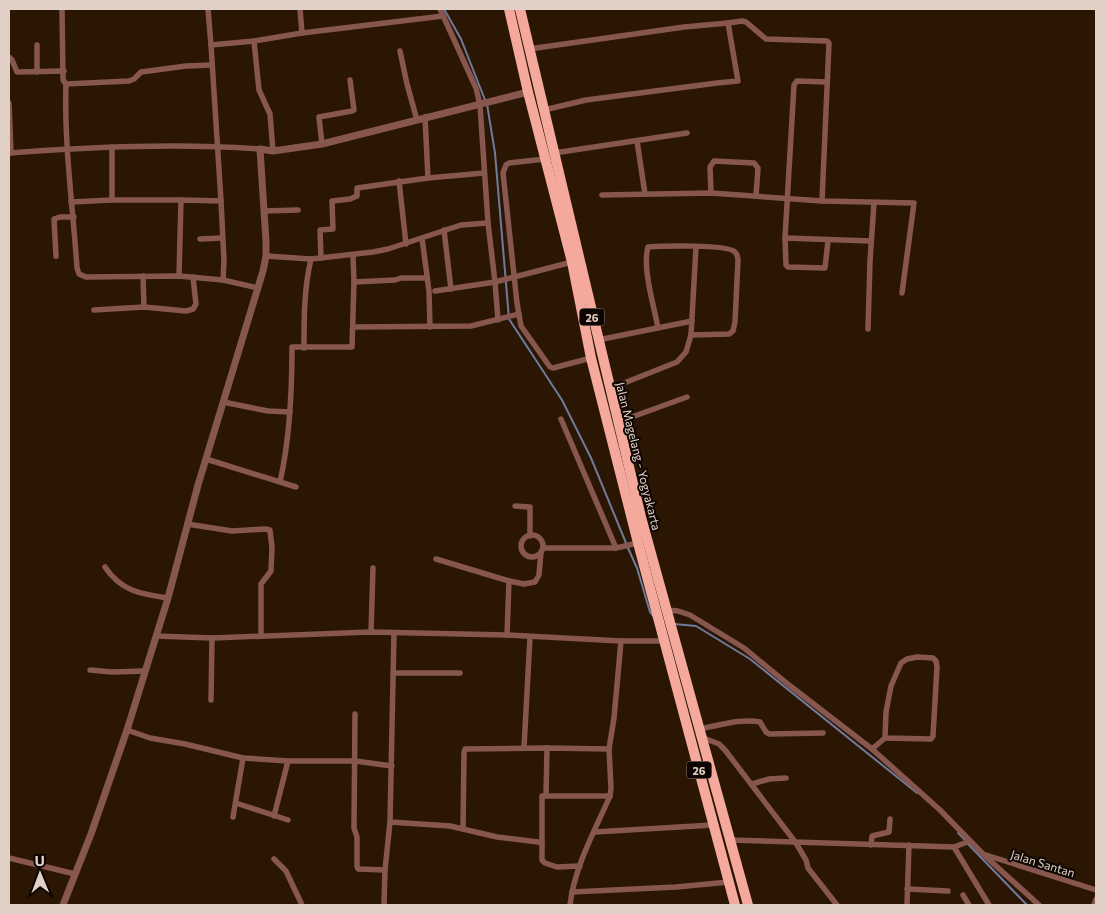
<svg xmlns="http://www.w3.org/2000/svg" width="1105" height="914" font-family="Commissioner,sans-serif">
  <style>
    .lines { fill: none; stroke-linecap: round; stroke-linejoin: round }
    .stream { stroke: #6e7b9a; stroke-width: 2 }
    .minor { stroke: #87574f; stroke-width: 5.5 }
    .tertiary { stroke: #87574f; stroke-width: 7 }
    .trunk { stroke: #f4a99c; stroke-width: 10 }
    .labels { text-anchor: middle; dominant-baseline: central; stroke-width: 4; stroke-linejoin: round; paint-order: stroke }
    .shield { fill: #0d0501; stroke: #a1938a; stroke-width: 1 }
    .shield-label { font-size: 11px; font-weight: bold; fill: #e0d0c5 }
    .street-label { font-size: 12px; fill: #e0d0c5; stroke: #0d0501 }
  </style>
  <rect width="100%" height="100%" fill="#2b1604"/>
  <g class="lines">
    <!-- stream -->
    <g class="stream">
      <path d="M444 9 461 39 485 100"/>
      <path d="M487 104 495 153 509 319 562 400 591 458 626 543"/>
      <path d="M628 548 637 568 650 612 653 616"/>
      <path d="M674 624 696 626 750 659 917 793"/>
      <path d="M958 833 965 840"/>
      <path d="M968 844 1027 905"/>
    </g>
    <!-- minor -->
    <g class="minor">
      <path d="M62 9 63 80 66 84 129 81 134 79 141 72 186 66 212 65"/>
      <path d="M208 9 211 45"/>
      <path d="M300 9 302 33"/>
      <path d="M254 41 259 90 270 114 273 151"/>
      <path d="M529 49 684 27 728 23"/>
      <path d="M400 51 407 84 417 120"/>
      <path d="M9 57 12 60 17 72 64 71"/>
      <path d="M37 72V45"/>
      <path d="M827 82 797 81 794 85 785 238 871 241"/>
      <path d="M66 84C64 146 73 207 77 268L79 274 86 277 179 276 223 280 258 288"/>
      <path d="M9 103 11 153"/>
      <path d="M544 110 586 100 717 83 738 81 728 23 742 21 746 22 766 39 827 41 829 43 822 201"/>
      <path d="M637 141 645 194"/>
      <path d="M322 144 319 117 352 111 354 110 350 80"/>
      <path d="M112 147V200H181"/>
      <path d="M9 153C93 147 176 143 260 149"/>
      <path d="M554 153 687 133"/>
      <path d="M545 159 509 163 506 165 503 173 517 303 521 326 550 367 553 368 591 358"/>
      <path d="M428 178 484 173"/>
      <path d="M399 181 406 244"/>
      <path d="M711 193 710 167 714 161 754 163 758 168 756 196"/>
      <path d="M602 195 711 193 822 201 914 203 902 293"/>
      <path d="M221 201 211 45 254 41 302 33 443 16"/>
      <path d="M71 202 112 200"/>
      <path d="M264 211 298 210"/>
      <path d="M444 230 451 289"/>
      <path d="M422 238 429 291 430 327"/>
      <path d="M785 238 786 265 788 267 825 268 828 241"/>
      <path d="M200 239 222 238"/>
      <path d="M56 256 54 219 60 217H74"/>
      <path d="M266 256 311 259 373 252 388 249 461 225 488 223"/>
      <path d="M321 258 320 230 333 229 332 201 350 199 357 196V188L428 178 425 117"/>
      <path d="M143 276 144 307"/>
      <path d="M179 276 181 200 221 201 224 261 223 280"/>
      <path d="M354 282 395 280 401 278H427"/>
      <path d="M435 291 495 282 488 223 480 105 476 88 440 9"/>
      <path d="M94 310 144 307 186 311 193 309 196 304 193 277"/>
      <path d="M498 320 495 282 572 262"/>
      <path d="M353 327 471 326 519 314"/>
      <path d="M658 328C654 306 642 268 648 247 661 246 727 244 735 252 738 255 737 256 738 260L735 322 733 331 729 334 691 335"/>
      <path d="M868 329 870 261 874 203"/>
      <path d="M598 340 692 321"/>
      <path d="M304 348C304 317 304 289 311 259"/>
      <path d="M609 389 677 362 686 352 691 335 696 247"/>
      <path d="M223 402 268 411 290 412"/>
      <path d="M561 419 616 548"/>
      <path d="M618 422 687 397"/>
      <path d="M206 459 296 487"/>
      <path d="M280 482C290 438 292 392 292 347H352L354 282 353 255"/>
      <path d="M515 506 530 507V536"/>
      <path d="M187 524 232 531 265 529 270 530 272 548 271 571 261 584V635"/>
      <circle cx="532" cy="546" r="11"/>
      <path d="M543 548H616L638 543"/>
      <path d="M436 559 509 581 507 635"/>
      <path d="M105 567C121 591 140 594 168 598"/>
      <path d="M509 581 524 584 535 582 539 575 541 552"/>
      <path d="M667 610 678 611 690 615 744 648 789 685 872 749 940 810 984 855 1039 905"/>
      <path d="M371 632 373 568"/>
      <path d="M156 636 212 638 371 632 507 635 621 641H663"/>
      <path d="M917 657 933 658 936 661 937 667 933 736 931 739 885 738 886 712 891 686 901 663 907 659Z"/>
      <path d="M90 670 112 672 145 671"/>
      <path d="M393 673H460"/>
      <path d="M211 700 212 638"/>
      <path d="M355 714 354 828 357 837V866L358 869 385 870"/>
      <path d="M699 729C718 726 741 718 760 722L766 732 769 734 823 733"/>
      <path d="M127 730 150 738 185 744 243 758 288 761H355L392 766"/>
      <path d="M701 737 719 744 725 750 796 843 806 860 808 868 837 905"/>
      <path d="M524 748 530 637"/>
      <path d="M872 749 885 738"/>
      <path d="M752 784 769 779 786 778"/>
      <path d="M546 795 547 748"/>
      <path d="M236 803 288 820"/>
      <path d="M274 816 288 761"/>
      <path d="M233 817 243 758"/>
      <path d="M390 822 450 826 497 837 538 842 542 843V860L545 863 557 867 580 866"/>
      <path d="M463 829 464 753 465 749 547 748 609 749"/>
      <path d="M594 832 713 825"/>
      <path d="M729 840 954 847 970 841"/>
      <path d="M542 843V796H610"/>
      <path d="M871 845 872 836 889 832 890 819"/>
      <path d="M954 847 989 905"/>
      <path d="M986 855 1096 890"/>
      <path d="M9 858 75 874"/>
      <path d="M274 859 286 871 302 905"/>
      <path d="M907 889 948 891"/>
      <path d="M572 892 676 887 729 882"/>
      <path d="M963 895 969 905"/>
      <path d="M384 905 385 870 390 822 394 633"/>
      <path d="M570 905C574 868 595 830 610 796L611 788 609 749 614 718 621 641"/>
      <path d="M907 905 909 845"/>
      <path d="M1094 905 1096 899"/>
    </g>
    <!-- tertiary -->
    <path class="tertiary" d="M63 905 91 834 127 730 168 598 198 485 263 271 266 256V241L260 149 273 151 322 144 528 92"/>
    <!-- trunk -->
    <g class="trunk">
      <path d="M509 9 528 92 572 262 591 358 638 543 735 905"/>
      <path d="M520 9 641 517 748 905"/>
    </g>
  </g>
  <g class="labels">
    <!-- shield labels -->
    <g class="shield">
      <rect x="579.5" y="308.5" width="25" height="17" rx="4"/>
      <rect x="686.5" y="761.5" width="25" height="17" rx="4"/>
    </g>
    <g class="shield-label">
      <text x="592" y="317">26</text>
      <text x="699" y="770">26</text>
    </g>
    <!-- street labels -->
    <g class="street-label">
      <text transform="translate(639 456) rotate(76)">Jalan Magelang - Yogyakarta</text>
      <text transform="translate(1043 863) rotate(17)">Jalan Santan</text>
    </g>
  </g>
  <!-- border -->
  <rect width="1105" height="914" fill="none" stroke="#e0d0c5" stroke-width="20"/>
  <!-- north arrow -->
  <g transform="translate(40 874) rotate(359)" stroke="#0d0501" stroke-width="4" paint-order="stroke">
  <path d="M0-4L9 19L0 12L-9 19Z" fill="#e0d0c5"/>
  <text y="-8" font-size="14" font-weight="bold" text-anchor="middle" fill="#e0d0c5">U</text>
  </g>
</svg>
